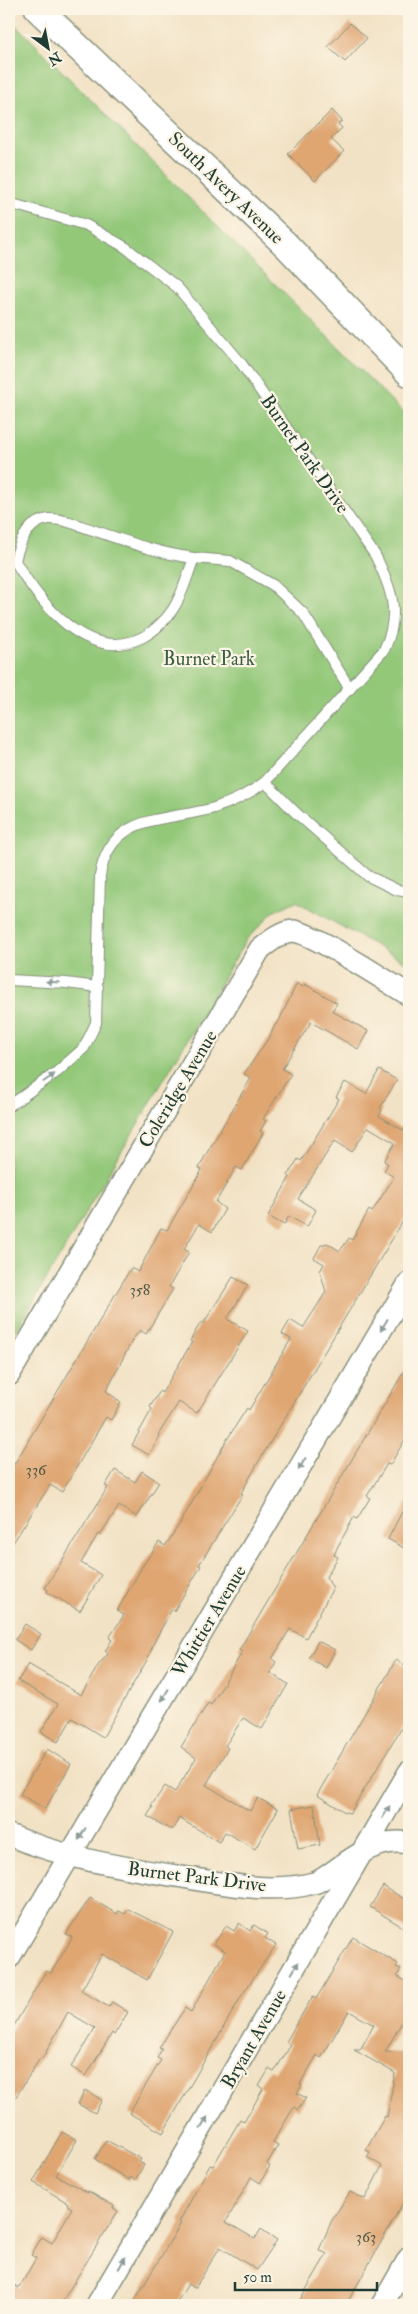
<svg xmlns="http://www.w3.org/2000/svg" width="418" height="2314" font-family="'IM FELL Double Pica',serif">
  <style>
    .green { fill: #93c879; stroke: #598256 }
    .building { fill: #dfa672 }
    .lines { fill: none; stroke-linecap: round; stroke-linejoin: round }
    .service-casing { stroke: #88907c; stroke-width: 12 }
    .minor-casing { stroke: #88907c; stroke-width: 24 }
    .tertiary-casing { stroke: #88907c; stroke-width: 29 }
    .service { stroke: #fff; stroke-width: 10 }
    .minor { stroke: #fff; stroke-width: 21 }
    .tertiary { stroke: #fff; stroke-width: 26 }
    .oneway { fill: #8f9e9a }
    .labels { text-anchor: middle; dominant-baseline: central; stroke-width: 4.5; stroke-linejoin: round; paint-order: stroke }
    .number-label { font-size: 16px; fill: #4f5744 }
    .street-label { font-size: 19px; fill: #1f3d34; stroke: #fcf5e5 }
    .park-label { font-size: 19px; fill: #3c6045; stroke: #fcf5e5 }
  </style>
  <rect width="100%" height="100%" fill="#fcf5e5"/>
  <filter id="ink" filterUnits="userSpaceOnUse"><feTurbulence type="fractalNoise" baseFrequency=".02" numOctaves="2"/><feDisplacementMap in="SourceGraphic" scale="10" xChannelSelector="R" yChannelSelector="G"/><feConvolveMatrix kernelMatrix="1 2 1 2 8 2 1 2 1" color-interpolation-filters="sRGB"/></filter>
  <filter id="wash" filterUnits="userSpaceOnUse"><feTurbulence type="fractalNoise" baseFrequency=".0096" numOctaves="4" result="noise"/><feDisplacementMap in="SourceGraphic" scale="20" xChannelSelector="R" yChannelSelector="G"/><feGaussianBlur stdDeviation="1.12" result="paint"/><feColorMatrix in="noise" values="0 0 0 0 0 0 0 0 0 0 0 0 0 0 0 0 0 1.4 0 .05"/><feComposite in="paint" operator="in"/></filter>
  <g filter="url(#wash)">
    <rect width="100%" height="100%" fill="#f2e2c5"/>
    <!-- green -->
    <path class="green" d="M9 18 409 418V964L296 901 273 912 246 940 9 1343Z"/>
    <g id="blocks">
      <!-- building -->
      <g class="building">
        <path d="M350 23 367 38 345 62 328 47Z"/>
        <path d="M332 110 342 121 338 124 342 128 331 139 344 151 315 181 288 154Z"/>
        <path d="M297 983 303 987 305 984 337 1003 332 1011 368 1031 358 1049 311 1022 282 1069 291 1074 263 1119 266 1121 260 1131 263 1133 242 1170 236 1167 216 1202 225 1209 220 1218 212 1232 199 1224 184 1249 189 1252 169 1287 173 1289 146 1334 140 1330 133 1339 106 1391 121 1402 111 1420 106 1417 62 1492 50 1485 9 1549V1473L131 1268 138 1272 161 1228 167 1230 202 1170 199 1168 205 1156 251 1078 244 1074 270 1036 275 1025 278 1023Z"/>
        <path d="M379 1070 397 1080 380 1108 382 1110 379 1116 403 1130 409 1121V1211L259 1461 241 1493 243 1494 199 1565 201 1566 174 1611 172 1609 155 1640 148 1658 103 1737 72 1718 58 1742 41 1732 58 1704 18 1681 28 1664 81 1695 99 1664 108 1654 105 1651 112 1640 109 1638 124 1615 117 1611 142 1567 159 1542 165 1546 181 1522 226 1441 247 1408 249 1410 291 1339 282 1334 290 1320 303 1328 326 1292 320 1271 324 1264 314 1258 321 1245 327 1243 340 1251 349 1238 352 1240 369 1210 372 1212 394 1177 384 1171 388 1164 384 1161 395 1143 368 1127 352 1152 335 1141 330 1148 298 1199 316 1210 307 1227 289 1216 284 1225 268 1216 290 1177 288 1175 298 1159 301 1161 339 1099 336 1097 345 1082 366 1094Z"/>
        <path d="M233 1277 248 1285 227 1319 248 1331 197 1413 179 1402 158 1435 160 1436 149 1455 132 1445 152 1409 150 1407 160 1391 162 1393 192 1342 190 1341 201 1322 203 1324Z"/>
        <path d="M409 1363V1444L404 1441 390 1465 387 1464 367 1496 370 1498 357 1519 354 1517 338 1546 334 1555 338 1557 326 1577 333 1588 306 1638 290 1629 272 1659 276 1662 270 1673 288 1684 273 1710 262 1729 243 1718 225 1746 228 1748 206 1785 250 1811 258 1798 278 1809 255 1849 225 1832 219 1842 179 1818 173 1829H169L147 1816 153 1807 151 1806 165 1786 175 1792 196 1758 181 1747 208 1703 211 1705 226 1680 242 1652 239 1650Z"/>
        <path d="M115 1470 135 1482 142 1471 159 1482 137 1517 119 1506 100 1535 98 1534 81 1563 101 1575 80 1611 47 1592 48 1590 45 1588 108 1487 105 1486Z"/>
        <path d="M409 1498V1551L388 1539Z"/>
        <path d="M25 1624 41 1634 31 1650 15 1640Z"/>
        <path d="M318 1641 335 1650 326 1668 309 1658Z"/>
        <path d="M396 1660 409 1668V1716L350 1813 345 1812 317 1795Z"/>
        <path d="M47 1749 71 1764 45 1809 20 1794Z"/>
        <path d="M314 1805 320 1845 298 1849 291 1809Z"/>
        <path d="M383 1886 409 1902V1931L370 1907Z"/>
        <path d="M90 1898 117 1914 119 1911 125 1914 128 1909 173 1932 147 1980 102 1954 81 1991 109 2007 112 2002 128 2012 114 2035 112 2033 86 2076 71 2067 95 2028 68 2012 42 2059 40 2058 9 2108V2034L46 1971 51 1973 71 1940 72 1937 66 1934Z"/>
        <path d="M239 1923 250 1931 254 1925 268 1934 265 1938 276 1945 242 1995 163 2133 129 2113 161 2060 157 2058 162 2049 159 2048 185 2008 191 2012 225 1951 214 1944 226 1926 234 1931Z"/>
        <path d="M353 1937 398 1964 396 1967 401 1969 397 1976 409 1984V2010L385 2052 409 2053V2192L346 2305H297L327 2254 319 2250 332 2220 350 2192 365 2199 382 2166 367 2157 370 2152 366 2150 385 2116 387 2117 395 2073 354 2050H360L374 2025 349 2011 321 2058 317 2055 300 2084 302 2085 297 2093 306 2098 298 2110 294 2107 273 2142 278 2145 267 2164 270 2166 260 2183 251 2177 226 2222 255 2239 261 2229 277 2240 257 2270 220 2247 195 2288 188 2284 175 2305H132L181 2223 179 2222 210 2165 213 2166 240 2120 244 2122 263 2089 259 2086 269 2069 274 2072 291 2045 286 2042 295 2026 313 1996 316 1999Z"/>
        <path d="M85 2090 102 2100 95 2113 78 2104Z"/>
        <path d="M62 2132 77 2140 56 2175 88 2193V2191L114 2206 113 2208 118 2211 60 2305H9V2282L19 2288 36 2258 31 2255 42 2237 52 2243 72 2208 67 2205 68 2203 33 2182Z"/>
        <path d="M106 2140 141 2159 139 2162 144 2165 135 2180 130 2177 129 2180 95 2159Z"/>
      </g>
    </g>
  </g>
  <g filter="url(#ink)">
    <use href="#blocks" fill-opacity="0" stroke="#88907c" stroke-width="1"/>
    <g class="lines">
      <!-- service casing -->
      <g class="service-casing">
        <g id="service">
          <path d="M9 203 86 225 125 247 177 287 241 363 375 555C392 589 401 614 384 650L265 782C249 794 233 802 214 808 166 822 110 812 100 876L96 1023 84 1048 57 1072 9 1106"/>
          <path d="M194 558C160 554 125 541 93 530 80 526 63 518 49 519 28 521 19 543 15 561 40 603 88 665 143 637 156 630 169 617 176 604 184 590 188 573 194 558L230 561 273 585 303 613 350 689"/>
          <path d="M265 782 295 812 368 876 397 890 409 892"/>
          <path d="M9 980 66 983 98 987"/>
        </g>
      </g>
      <!-- minor casing -->
      <g class="minor-casing">
        <g id="minor">
          <path d="M9 1375 260 949C269 942 282 931 294 931 313 933 388 982 409 995"/>
          <path d="M9 1835C67 1859 120 1867 182 1877 224 1884 272 1894 314 1883 321 1881 328 1875 334 1871 358 1854 379 1838 409 1843"/>
          <path d="M9 1958 409 1283"/>
          <path d="M97 2305 409 1772"/>
          <path d="M382 2305 409 2258"/>
        </g>
      </g>
      <!-- tertiary casing -->
      <g class="tertiary-casing">
        <path id="tertiary" d="M38 9 286 245 409 373"/>
      </g>
      <!-- service -->
      <use href="#service" class="service"/>
      <!-- minor -->
      <use href="#minor" class="minor"/>
      <!-- tertiary -->
      <use href="#tertiary" class="tertiary"/>
    </g>
    <!-- one-way arrows -->
    <defs><path id="oneway-solid" d="M-6-.8H1V-3.2L6.5 0L1 3.2V.8H-6Z" transform="scale(1.25)"/></defs>
    <g class="oneway">
      <use href="#oneway-solid" transform="translate(53 982) rotate(-177)"/>
      <use href="#oneway-solid" transform="translate(49 1078) rotate(-35)"/>
      <use href="#oneway-solid" transform="translate(384 1325) rotate(121)"/>
      <use href="#oneway-solid" transform="translate(302 1464) rotate(121)"/>
      <use href="#oneway-solid" transform="translate(165 1695) rotate(121)"/>
      <use href="#oneway-solid" transform="translate(386 1812) rotate(-59)"/>
      <use href="#oneway-solid" transform="translate(82 1834) rotate(121)"/>
      <use href="#oneway-solid" transform="translate(295 1968) rotate(-60)"/>
      <use href="#oneway-solid" transform="translate(204 2123) rotate(-60)"/>
      <use href="#oneway-solid" transform="translate(122 2263) rotate(-60)"/>
    </g>
  </g>
  <g class="labels">
    <!-- number labels -->
    <g class="number-label">
      <text x="140" y="1290">358</text>
      <text x="36" y="1470">336</text>
      <text x="366" y="2237">363</text>
    </g>
    <!-- street labels -->
    <g class="street-label">
      <text transform="translate(226 188) rotate(44)">South Avery Avenue</text>
      <text transform="translate(305 454) rotate(55)">Burnet Park Drive</text>
      <text transform="translate(178 1089) rotate(-59)">Coleridge Avenue</text>
      <text transform="translate(209 1621) rotate(-59)">Whittier Avenue</text>
      <text transform="translate(197 1877) rotate(7)">Burnet Park Drive</text>
      <text transform="translate(254 2039) rotate(-60)">Bryant Avenue</text>
    </g>
    <!-- park labels -->
    <g class="park-label">
      <text x="209" y="659">Burnet Park</text>
    </g>
  </g>
  <!-- margin -->
  <rect width="418" height="2314" fill="none" stroke="#fcf5e5" stroke-width="30"/>
  <!-- north arrow -->
  <g transform="translate(48 48) rotate(148)" stroke="#fcf5e5" stroke-width="4" paint-order="stroke">
  <path d="M0-4L9 19L0 12L-9 19Z" fill="#1f3d34"/>
  <text y="-8" font-size="14" font-weight="bold" text-anchor="middle" fill="#1f3d34">N</text>
  </g>
  <!-- scale -->
  <path d="M235 2282v8h142v-8" fill="none" stroke="#1f3d34" stroke-width="2.5"/>
  <text x="243" y="2282" font-size="15" fill="#1f3d34" stroke="#fcf5e5" stroke-width="4" paint-order="stroke">50 m</text>
</svg>
